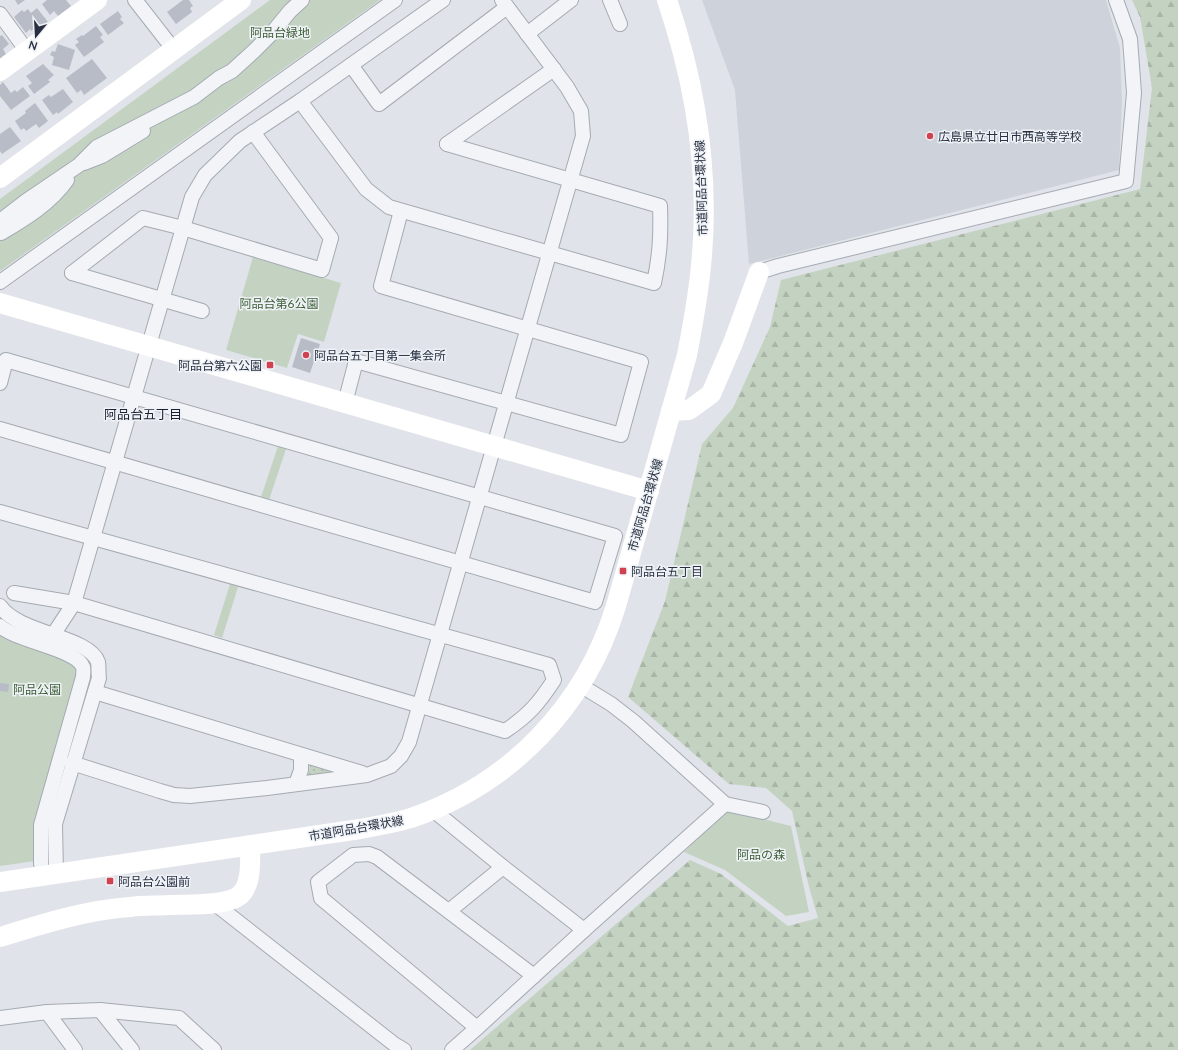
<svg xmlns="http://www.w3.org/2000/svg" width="1178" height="1050" font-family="Lato,'Noto Sans JP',sans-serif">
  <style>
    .built { fill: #ced2db }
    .green { fill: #c4d3c1 }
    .forest { fill: url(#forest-firs) }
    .garden { fill: url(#garden-dots) }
    .building { fill: #b7bcc6 }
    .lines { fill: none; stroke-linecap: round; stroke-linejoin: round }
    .street-casing { stroke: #a5aab3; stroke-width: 16 }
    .street { stroke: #f2f4f7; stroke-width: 14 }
    .secondary { stroke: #fff; stroke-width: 20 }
    .poi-dot { fill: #d14251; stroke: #eff2f6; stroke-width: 1.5 }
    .labels { text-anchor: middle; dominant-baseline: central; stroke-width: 3; stroke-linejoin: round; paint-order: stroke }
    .park-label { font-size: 12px; fill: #3b5d35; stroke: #eff2f6 }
    .poi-label { font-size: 12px; fill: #283041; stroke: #eff2f6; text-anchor: start }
    .street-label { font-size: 12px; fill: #283041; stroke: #eff2f6 }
    .neighbourhood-label { font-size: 13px; fill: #1a2131; stroke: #eff2f6 }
  </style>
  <defs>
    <pattern id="forest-firs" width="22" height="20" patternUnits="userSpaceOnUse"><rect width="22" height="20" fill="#c4d3c1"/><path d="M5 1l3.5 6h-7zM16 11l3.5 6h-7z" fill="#a8b5a7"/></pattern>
    <pattern id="garden-dots" width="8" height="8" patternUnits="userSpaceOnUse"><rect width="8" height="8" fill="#c4d3c1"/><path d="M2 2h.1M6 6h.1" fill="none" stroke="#a8b5a7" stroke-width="1.8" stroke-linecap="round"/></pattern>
  </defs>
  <rect width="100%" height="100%" fill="#e0e3e9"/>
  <!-- built -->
  <path class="built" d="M702 0H1106L1120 48 1122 102 1119 170 749 264 735 90Z"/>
  <!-- green -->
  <g class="green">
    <path d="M270 0H380L0 271V199Z"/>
    <path d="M253 257 341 283 324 342 298 334 287 368 226 350Z"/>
    <path d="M278 446 286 449 269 500 261 497Z"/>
    <path d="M230 584 238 587 222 638 214 635Z"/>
    <path d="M0 634 68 661 76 668 79 677 35 861 0 866Z"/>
    <path d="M727 810 791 826 809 912 786 916 725 870 684 852Z"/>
  </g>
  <!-- forest -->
  <path class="forest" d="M1132 0H1178V1050H470L690 860 721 874 788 926 818 918 809 887 792 811 766 788 729 784 628 697 665 601 702 444 733 408 770 327 781 280 1140 189 1152 88 1140 17Z"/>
  <!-- garden -->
  <path class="garden" d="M310 765 335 772 308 776Z"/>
  <!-- building -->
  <g class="building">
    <path d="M15 0H25L18 5Z"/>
    <path d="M47 0H66L71 6 58 16 54 11 50 15 42 4Z"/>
    <path d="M183 0H189L193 6 190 8 192 12 176 24 167 12Z"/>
    <path d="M37 8 48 22 39 29 37 26 31 31 30 29 26 33 14 17 22 10 24 12 28 9 31 13Z"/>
    <path d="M118 11 122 17 120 19 124 23 108 35 100 24Z"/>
    <path d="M96 26 103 35 100 37 104 42 84 57 75 45 79 42 76 39 82 35 83 36Z"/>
    <path d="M2 35 9 44 3 49 6 54 0 59V36Z"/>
    <path d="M58 44 75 50 69 70 52 65 54 57 50 55 52 51 55 52Z"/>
    <path d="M92 59 107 78 84 95 81 90 77 93 66 78Z"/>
    <path d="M43 64 54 75 48 80 50 82 34 94 28 86 32 83 26 76Z"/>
    <path d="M3 82 11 93 15 90 17 92 23 87 30 96 11 110 0 96V85Z"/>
    <path d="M63 89 73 102 58 114 57 112 53 115 42 100 49 95 51 97Z"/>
    <path d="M35 103 48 121 39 128 36 124 26 131 24 128 21 130 15 121 26 113 25 111Z"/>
    <path d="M10 127 21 141 2 154 0 151V134Z"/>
    <path d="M301 338 320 344 310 373 292 367Z"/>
    <path d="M0 683 9 684 8 692 0 691Z"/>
  </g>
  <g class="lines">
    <!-- street casing -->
    <g class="street-casing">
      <g id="street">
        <path d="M135 0 174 50"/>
        <path d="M610 0 620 24"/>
        <path d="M0 14 27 51"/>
        <path d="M527 34 571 0"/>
        <path d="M351 65 379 104 507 7"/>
        <path d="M300 101 366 189 389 207 654 283C660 255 661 234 660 206L447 144"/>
        <path d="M447 144 554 69"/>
        <path d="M84 163 102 156 143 131"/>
        <path d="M0 221 26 201 79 165 97 147 194 97 219 78 232 71 254 51 272 33 290 11 302 0"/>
        <path d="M1 233C25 219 51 203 67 180"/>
        <path d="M759 272 778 266 1126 181 1134 93 1130 39 1116 0"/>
        <path d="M72 273 143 218 183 228 322 270 331 238 253 132"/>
        <path d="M72 273 202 311"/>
        <path d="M0 282 395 0"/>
        <path d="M0 383 6 360 615 536 595 602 0 429"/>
        <path d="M345 403 356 361 621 435 641 362 381 286 401 211"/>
        <path d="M0 512 549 665 554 680C539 703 529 715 505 731L74 603 14 593"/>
        <path d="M0 606C19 634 89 636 98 662 99 667 98 673 99 678L55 824 56 874"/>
        <path d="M0 626C16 641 77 649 83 667 84 670 83 674 83 677L41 825V864"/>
        <path d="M53 635 74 603 192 197 205 175 240 141 300 101 443 0"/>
        <path d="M580 685 611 704 633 721 725 804 584 930"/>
        <path d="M95 692 362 773"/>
        <path d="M72 763 160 791 174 795 190 796 267 788 367 775 391 766 401 756 409 742 583 136 581 111 567 87 502 0"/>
        <path d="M296 784 301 770V755"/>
        <path d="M725 804 763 812"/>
        <path d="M433 810 503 867 584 930 477 1028 452 1050"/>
        <path d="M214 903 394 1044 404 1050"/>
        <path d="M449 911 503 867"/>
        <path d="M100 1010 132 1050"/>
        <path d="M47 1012 100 1010 179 1018 214 1050"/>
        <path d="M0 1018 47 1012 75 1050"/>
        <path d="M477 1028 321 898 318 882 353 855 369 854 377 857 534 976"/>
      </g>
    </g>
    <!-- street -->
    <use href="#street" class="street"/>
    <!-- secondary -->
    <g class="secondary">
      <path d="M0 71 97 0"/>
      <path d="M0 178 241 0"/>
      <path d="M0 303 649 491"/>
      <path d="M671 411 689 410 711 394 733 343 759 272"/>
      <path d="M0 882 360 829C377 826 394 823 411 818 510 784 585 707 616 606L687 355C692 329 697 302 700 275 711 182 697 88 667 0"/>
      <path d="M0 937C42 924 86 910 130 907 143 905 156 906 169 905 187 904 231 907 242 893 252 881 250 860 250 845"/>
    </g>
  </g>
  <!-- markers -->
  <g class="poi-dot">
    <circle cx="930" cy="136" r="4"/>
    <circle cx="306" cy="355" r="4"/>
    <rect x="266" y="361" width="8" height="8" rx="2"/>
    <rect x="619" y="567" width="8" height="8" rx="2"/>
    <rect x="106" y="877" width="8" height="8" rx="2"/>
  </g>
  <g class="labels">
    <!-- park labels -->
    <g class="park-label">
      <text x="280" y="32">阿品台緑地</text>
      <text x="279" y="303">阿品台第6公園</text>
      <text x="37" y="689">阿品公園</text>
      <text x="761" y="854">阿品の森</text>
    </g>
    <!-- poi labels -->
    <g class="poi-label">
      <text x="938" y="136">広島県立廿日市西高等学校</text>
      <text x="314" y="355">阿品台五丁目第一集会所</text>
      <text x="262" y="365" text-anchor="end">阿品台第六公園</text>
      <text x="631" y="571">阿品台五丁目</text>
      <text x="118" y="881">阿品台公園前</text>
    </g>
    <!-- street labels -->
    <g class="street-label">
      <text transform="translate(701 188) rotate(-92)">市道阿品台環状線</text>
      <text transform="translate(645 505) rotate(-74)">市道阿品台環状線</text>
      <text transform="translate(356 828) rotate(-10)">市道阿品台環状線</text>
    </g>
    <!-- neighbourhood labels -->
    <g class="neighbourhood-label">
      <text x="143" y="414">阿品台五丁目</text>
    </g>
  </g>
  <!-- north arrow -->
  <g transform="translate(36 36) rotate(198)" stroke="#eff2f6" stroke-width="3" paint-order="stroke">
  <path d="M0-3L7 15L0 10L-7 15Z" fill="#283041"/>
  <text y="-6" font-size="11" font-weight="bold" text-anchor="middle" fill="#283041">N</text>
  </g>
</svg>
